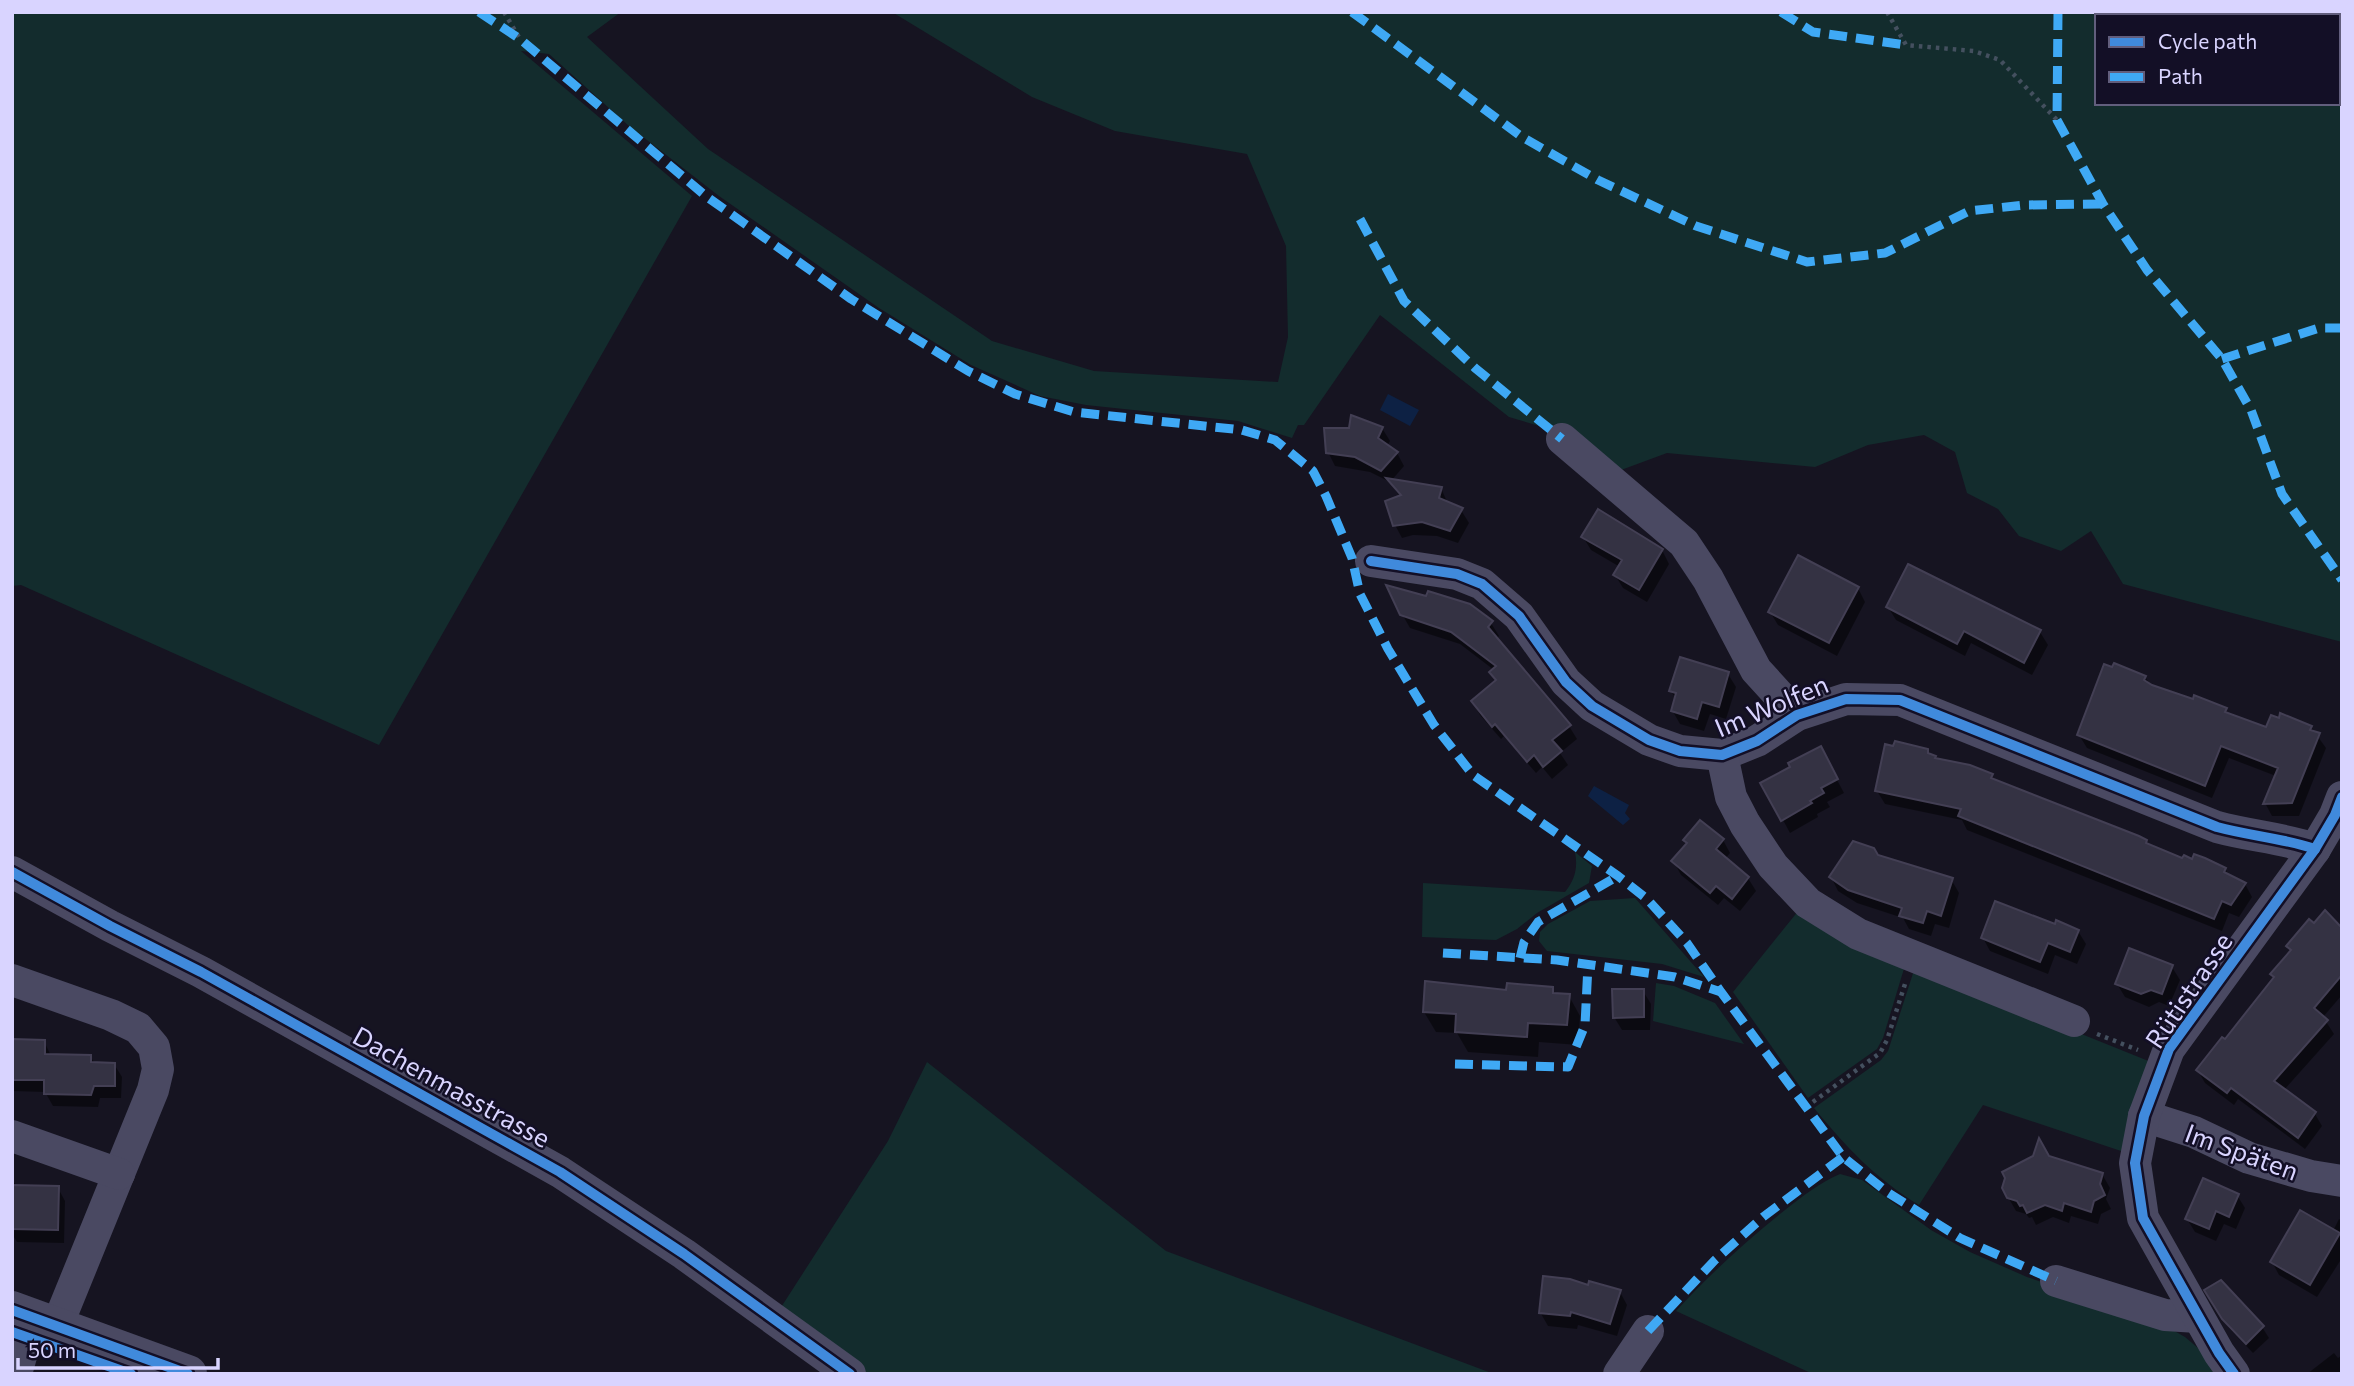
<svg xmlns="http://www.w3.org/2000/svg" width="2354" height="1386" font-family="Commissioner,sans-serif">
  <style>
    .green { fill: #132c2d; fill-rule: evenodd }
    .water { fill: #0d2144 }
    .shadow { fill: #0007 }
    .building { fill: #343243; stroke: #433f54; stroke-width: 2 }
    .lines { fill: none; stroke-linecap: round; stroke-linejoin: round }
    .path { stroke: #44505f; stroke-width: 4.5; stroke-dasharray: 3.5 5; stroke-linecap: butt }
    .minor { stroke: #4a4962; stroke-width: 32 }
    .tertiary { stroke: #4a4962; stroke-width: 38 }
    .quiet { stroke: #3fa9f5; stroke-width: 9; stroke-dasharray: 18 9; stroke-linecap: butt }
    .cycleway-casing { stroke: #130f26; stroke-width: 15 }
    .cycleway { stroke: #408adc; stroke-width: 10 }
    .labels { text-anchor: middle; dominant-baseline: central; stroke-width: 5; stroke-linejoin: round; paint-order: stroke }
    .street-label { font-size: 26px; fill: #d9d4ff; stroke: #130f26 }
  </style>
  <rect width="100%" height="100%" fill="#161421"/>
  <!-- green -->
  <g class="green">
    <path d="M12 12H621L587 37 708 149 992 341 1094 371 1278 382 1288 337 1286 246 1247 154 1115 131 1032 97 892 12H2342V642L2123 584 2091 531 2061 551 2019 536 1998 509 1967 493 1955 452 1924 435 1868 445 1815 467 1667 453 1621 470 1583 439 1509 417 1380 315 1304 425H1298L1292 438 1238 421 1086 405 1040 396 971 365 879 308 719 196 629 126 549 54 521 51 692 196 379 745 21 585 12 586ZM2097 16H2338V103H2097Z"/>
    <path d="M1575 852 1592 866 1589 883 1537 913 1517 929 1496 940 1422 937 1423 883 1565 892C1575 880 1578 868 1575 852Z"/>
    <path d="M1635 898 1704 977 1662 964 1547 951 1539 941 1540 932 1548 924 1590 901Z"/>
    <path d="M1799 910 1906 962 1883 1038 1877 1049 1808 1098 1733 992Z"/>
    <path d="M1915 967 2151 1062 2127 1153 1983 1105 1919 1205C1875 1178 1847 1148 1814 1108L1881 1060 1888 1051Z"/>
    <path d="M1656 983 1674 986 1715 1003 1744 1044 1653 1021Z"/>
    <path d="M927 1062 1166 1251 1494 1374H863L778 1312 888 1141Z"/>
    <path d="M1840 1174 1862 1180 1931 1230 1970 1252 2027 1277 2155 1320 2185 1337 2211 1359 2222 1374H1813L1676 1311C1710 1274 1746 1241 1785 1210 1803 1196 1819 1183 1840 1174Z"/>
  </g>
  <!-- water -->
  <g class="water">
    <path d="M1388 394 1419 410 1410 426 1380 410Z"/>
    <path d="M1594 786 1629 805 1625 813 1630 819 1623 825 1588 796Z"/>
  </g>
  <!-- shadow -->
  <g class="shadow">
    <path d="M1382 428 1390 441 1387 446 1397 453 1404 466 1391 481 1441 488 1448 504 1461 510 1469 523 1458 543 1437 536 1413 535 1402 538 1395 525 1401 498 1390 482 1370 472 1335 466 1328 452Z"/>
    <path d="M1583 537 1662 550 1669 564 1647 602 1623 588 1615 575 1620 567 1591 550Z"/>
    <path d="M1858 588 1865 602 1837 656 1778 625 1770 612Z"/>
    <path d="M1888 607 2040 632 2048 645 2032 675 1971 643 1965 656 1896 620Z"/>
    <path d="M1402 614 1491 623 1499 636 1496 639 1569 726 1577 739 1560 753 1568 765 1552 779 1542 767 1536 773 1504 736 1501 739 1480 715 1473 702 1497 681 1494 670 1460 644 1410 628Z"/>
    <path d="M1728 674 1736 687 1726 719 1710 714 1704 731 1680 724 1672 710 1676 699 1671 691Z"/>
    <path d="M2145 677 2151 686 2225 709 2229 715 2267 729 2311 727 2326 748 2299 816H2272L2265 803 2276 776 2229 758 2212 798 2087 748 2079 735Z"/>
    <path d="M1927 750 1937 760 1970 766 1992 776 1996 782 2146 841 2148 845 2183 861 2225 869 2230 877 2245 884 2252 897 2239 917 2229 913 2222 931 1967 830 1962 820 1885 804 1877 791Z"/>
    <path d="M1827 761 1844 793 1827 802 1830 807 1817 814 1818 817 1790 833 1763 783Z"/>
    <path d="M1723 840 1730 853 1725 859 1748 878 1756 891 1740 911 1724 898 1718 905 1681 875 1674 862Z"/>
    <path d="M1877 857 1951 879 1959 893 1949 928 1935 924 1931 936 1909 929 1903 918 1857 903 1838 891 1831 877Z"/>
    <path d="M2314 925 2342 931V995L2323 1017 2334 1034 2284 1090 2315 1114 2322 1126 2305 1149 2238 1099 2234 1105 2205 1083 2198 1071 2225 1042 2274 979 2272 974 2291 952 2288 946Z"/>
    <path d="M2056 927 2078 931 2086 944 2077 964 2055 955 2048 974 1990 951 1983 938Z"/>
    <path d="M2172 967 2180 980 2169 1006 2159 1002 2149 1007 2125 997 2117 984Z"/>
    <path d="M1552 988 1556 995 1569 996 1580 1016 1578 1045 1539 1042 1538 1057 1468 1052 1457 1033 1436 1032 1424 1012 1508 992Z"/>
    <path d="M1643 991 1651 1004 1650 1030H1622L1614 1017Z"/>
    <path d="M12 1041H44L51 1056H90L95 1064H114L122 1077 121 1098H100L98 1107 53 1106 45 1092 12 1091Z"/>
    <path d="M2048 1157 2102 1174 2110 1188 2106 1199 2111 1209 2101 1214 2098 1224 2071 1216 2069 1223 2053 1217 2036 1225 2032 1217 2029 1218 2026 1214 2016 1211 2008 1197Z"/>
    <path d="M12 1180 16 1185 58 1188 65 1201 64 1243 17 1242 12 1234Z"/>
    <path d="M2237 1195 2245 1208 2236 1229 2224 1224 2216 1241 2195 1232 2187 1219Z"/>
    <path d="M2339 1219 2342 1221V1258L2317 1297 2279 1275 2272 1262 2333 1231Z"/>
    <path d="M1589 1287 1620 1292 1627 1305 1617 1336 1578 1325 1577 1329 1548 1326 1540 1312Z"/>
    <path d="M2207 1290 2262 1327 2269 1338 2253 1353 2229 1328Z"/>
    <path d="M2334 1353 2338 1358 2342 1355V1374H2307Z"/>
  </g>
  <!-- building -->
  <g class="building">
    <path d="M1351 415 1383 427 1378 438 1398 452 1381 471 1355 457 1326 453 1324 428H1349Z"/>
    <path d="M1386 478 1442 487 1439 498 1463 508 1450 531 1422 522 1393 526 1385 501 1401 495Z"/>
    <path d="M1598 509 1663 549 1639 590 1613 575 1622 560 1581 537Z"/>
    <path d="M1798 555 1859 587 1829 643 1768 612Z"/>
    <path d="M1908 564 2041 630 2024 663 1964 631 1957 644 1886 607Z"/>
    <path d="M1386 585 1426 596 1428 591 1470 604 1493 621 1488 627 1571 725 1552 740 1562 751 1543 767 1534 755 1527 762 1495 724 1492 727 1471 701 1496 680 1489 672 1496 666 1451 632 1400 615Z"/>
    <path d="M1680 657 1729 672 1719 707 1702 702 1697 719 1671 711 1676 693 1669 691Z"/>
    <path d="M2114 663 2146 676 2144 680 2152 685 2193 699 2194 695 2227 708 2225 712 2266 727 2271 715 2279 718 2280 713 2312 726 2310 730 2320 733 2292 803 2263 804 2278 768 2221 746 2205 786 2077 735 2104 664 2112 667Z"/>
    <path d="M1895 741 1928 749V753L1936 756 1935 758 1970 765 1993 774 1991 778 2139 836 2147 840 2146 843 2182 858 2184 855 2192 859 2194 854 2205 858 2226 868 2224 872 2246 883 2231 905 2222 901 2214 919 1958 816 1961 809 1875 791 1885 744 1893 746Z"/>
    <path d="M1821 746 1838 779 1821 788 1824 793 1810 801 1812 803 1781 821 1760 783 1790 767 1788 763Z"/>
    <path d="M1700 820 1724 839 1716 849 1749 877 1732 899 1716 886 1710 893 1671 861 1687 843 1683 840Z"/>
    <path d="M1853 841 1874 848 1878 855 1953 878 1941 916 1927 911 1923 923 1899 916 1902 908 1848 890 1829 877Z"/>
    <path d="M1995 901 2055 924 2056 920 2079 930 2070 952 2048 943 2040 962 1981 938Z"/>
    <path d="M2325 910 2342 928V975L2314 1008 2328 1020 2274 1081 2316 1112 2298 1138 2231 1088 2227 1093 2196 1070 2222 1037 2225 1039 2274 977 2270 974 2291 950 2286 946 2309 919 2314 923Z"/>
    <path d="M2129 948 2173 965 2162 994 2151 990 2141 994 2115 984Z"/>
    <path d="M1425 981 1506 990 1507 983 1553 987V993L1570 994 1567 1025 1528 1023 1527 1037 1455 1032 1456 1014 1423 1012Z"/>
    <path d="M1612 989H1644V1017L1613 1018Z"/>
    <path d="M12 1039 45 1040V1054L91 1055V1062L115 1063V1086H94L91 1095 44 1094V1080H12Z"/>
    <path d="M2039 1138 2049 1156 2103 1173 2100 1184 2105 1195 2094 1201 2091 1212 2064 1203 2062 1211 2045 1205 2027 1213 2023 1205 2020 1206 2017 1201 2007 1198 2002 1188 2005 1178 2002 1172 2033 1156Z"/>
    <path d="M2203 1178 2239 1194 2229 1217 2216 1211 2209 1229 2185 1219Z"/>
    <path d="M12 1185 59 1186 58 1230 12 1229Z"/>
    <path d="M2300 1210 2340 1233 2310 1285 2270 1262Z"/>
    <path d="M1543 1276 1570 1279 1588 1285 1589 1281 1621 1290 1610 1324 1571 1312 1570 1316 1539 1313Z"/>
    <path d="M2221 1280 2264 1326 2246 1344 2222 1319 2204 1290Z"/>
  </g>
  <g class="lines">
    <!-- path -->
    <g class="path">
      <path d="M504 12 520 39"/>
      <path d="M1887 12 1906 45 1974 51 2000 60 2057 120"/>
      <path d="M2097 1034 2138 1050"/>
      <path d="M1806 1107 1880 1053 1887 1040 1905 984"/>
    </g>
    <!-- minor -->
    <g class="minor">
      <path d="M1562 439 1684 543 1708 579 1756 670 1797 715"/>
      <path d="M1371 561 1457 574 1482 584 1519 616 1566 682 1592 706 1649 740 1680 751 1722 755 1757 741 1797 715 1846 699 1900 700 2217 827C2250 836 2283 838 2315 849"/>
      <path d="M1722 755 1731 797 1745 824 1773 866 1808 903 1858 934 2074 1021"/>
      <path d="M12 872 110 926 201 972 560 1172 684 1254 850 1374"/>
      <path d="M12 980 111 1015 138 1028 154 1047 158 1069 153 1090 57 1326"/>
      <path d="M2144 1116 2194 1132 2249 1158 2311 1176 2342 1181"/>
      <path d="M12 1136 119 1174"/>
      <path d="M2056 1281 2165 1315 2198 1317"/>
      <path d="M16 1374 32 1317"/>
      <path d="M1619 1374 1648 1331"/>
      <path d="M2234 1374 2219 1353 2143 1218 2135 1163 2144 1116 2169 1049 2315 849 2335 815 2342 797"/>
    </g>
    <!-- tertiary -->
    <path class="tertiary" d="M12 1310 188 1374"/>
    <!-- quiet -->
    <g class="quiet">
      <path d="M479 12 520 39 707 197 851 299 968 371 1015 394 1074 412 1242 430 1275 440 1313 471 1326 496 1352 558 1360 594 1388 649 1434 725 1473 775 1618 876 1647 899 1687 943 1721 992 1843 1157 1887 1192 1960 1238 2056 1281"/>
      <path d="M1352 12 1522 137 1598 180 1696 226 1807 262 1885 253 1969 211 2024 205 2103 204"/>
      <path d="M1781 12 1813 32 1906 45"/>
      <path d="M2058 12 2057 120 2103 204 2147 270 2222 359 2251 410 2282 494 2342 580"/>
      <path d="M1360 219 1404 301 1475 368 1562 439"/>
      <path d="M2222 359 2319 328H2342"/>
      <path d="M1443 953 1557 960 1675 977 1721 992"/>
      <path d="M1520 958 1524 942 1538 922 1618 876"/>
      <path d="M1455 1064 1568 1067 1585 1025 1588 965"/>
      <path d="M1648 1331 1715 1260 1763 1217 1843 1157"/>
    </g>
    <!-- cycleway casing -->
    <g class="cycleway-casing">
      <g id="cycleway">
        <path d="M1371 561 1457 574 1482 584 1519 616 1566 682 1592 706 1649 740 1680 751 1722 755 1757 741 1797 715 1846 699 1900 700 2217 827C2250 836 2283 838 2315 849"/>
        <path d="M12 872 110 926 201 972 560 1172 684 1254 850 1374"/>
        <path d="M12 1310 188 1374"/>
        <path d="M12 1332 131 1374"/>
        <path d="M2234 1374 2219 1353 2143 1218 2135 1163 2144 1116 2169 1049 2315 849 2335 815 2342 797"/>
      </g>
    </g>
    <!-- cycleway -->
    <use href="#cycleway" class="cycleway"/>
  </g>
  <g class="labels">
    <!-- street labels -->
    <g class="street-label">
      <text transform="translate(1771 705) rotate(-23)">Im Wolfen</text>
      <text transform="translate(2188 990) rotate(-56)">Rütistrasse</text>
      <text transform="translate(452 1086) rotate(29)">Dachenmasstrasse</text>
      <text transform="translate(2242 1151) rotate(20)">Im Späten</text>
    </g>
  </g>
  <!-- border -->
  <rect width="2354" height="1386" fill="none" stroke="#d9d4ff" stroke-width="28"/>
  <!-- legend -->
  <rect x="2095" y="14" width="245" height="91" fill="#130f26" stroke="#625e7d" stroke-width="2"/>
  <rect x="2109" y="37" width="35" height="10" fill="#408adc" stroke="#625e7d" stroke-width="2"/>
  <text x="2158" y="49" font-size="21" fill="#d9d4ff">Cycle path</text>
  <rect x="2109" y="72" width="35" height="10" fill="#3fa9f5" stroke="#625e7d" stroke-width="2"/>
  <text x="2158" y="84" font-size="21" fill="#d9d4ff">Path</text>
  <!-- scale -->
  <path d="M18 1358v10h200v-10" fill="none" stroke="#d9d4ff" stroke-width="3.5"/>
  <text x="28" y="1358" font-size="21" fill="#d9d4ff" stroke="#130f26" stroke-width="5" paint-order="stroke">50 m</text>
</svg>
